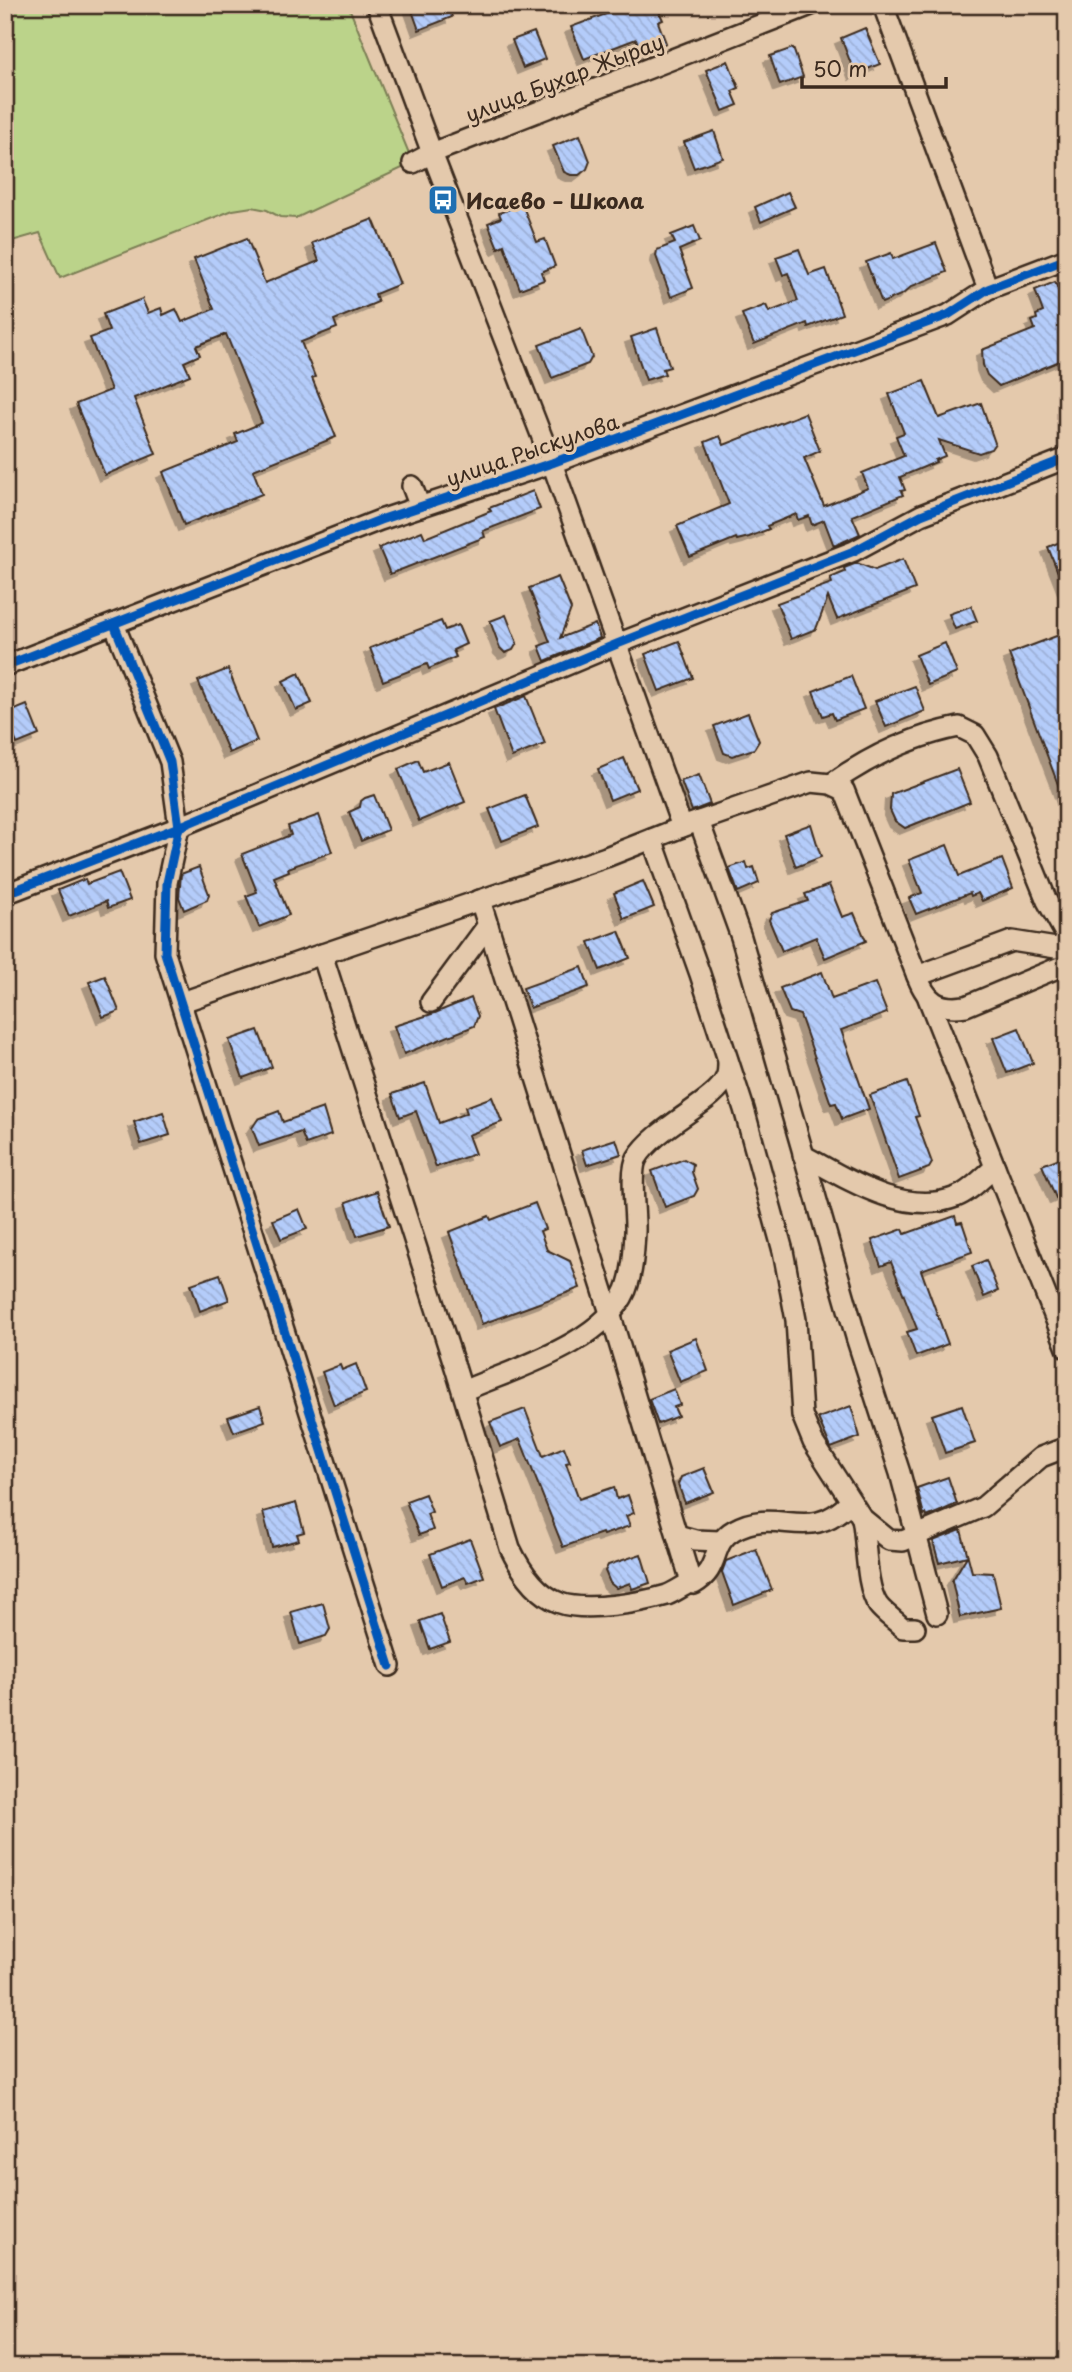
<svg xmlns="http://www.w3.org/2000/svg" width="1072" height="2372" font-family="'Playpen Sans',sans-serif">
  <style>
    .garden { fill: #bbd38a; stroke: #7b7e54; stroke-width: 2 }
    .building { fill: url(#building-back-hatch); stroke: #3b2a1e; stroke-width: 2; filter: url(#shadow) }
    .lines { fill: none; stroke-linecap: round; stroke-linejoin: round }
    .minor-casing { stroke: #3b2a1e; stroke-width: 24 }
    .minor { stroke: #e4c9ac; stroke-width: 19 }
    .cycleway-casing { stroke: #e4c9ac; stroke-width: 13 }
    .cycleway { stroke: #0057b8; stroke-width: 9 }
    .labels { text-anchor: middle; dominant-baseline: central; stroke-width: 6; stroke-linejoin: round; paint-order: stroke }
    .street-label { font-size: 21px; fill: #3b2a1e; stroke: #e4c9ac }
    .poi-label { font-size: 21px; font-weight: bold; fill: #3b2a1e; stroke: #e4c9ac; text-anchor: start }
  </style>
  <defs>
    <pattern id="building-back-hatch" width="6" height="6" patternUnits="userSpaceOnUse" patternTransform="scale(1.75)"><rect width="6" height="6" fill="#b4ccfa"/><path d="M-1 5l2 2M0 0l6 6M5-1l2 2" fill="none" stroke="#9cafd6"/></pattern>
    <filter id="shadow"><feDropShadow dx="-6" dy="6" stdDeviation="0" flood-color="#0004"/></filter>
  </defs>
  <rect width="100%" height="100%" fill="#e4c9ac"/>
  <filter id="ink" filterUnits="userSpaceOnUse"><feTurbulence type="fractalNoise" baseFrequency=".0143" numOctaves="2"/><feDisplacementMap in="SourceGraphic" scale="14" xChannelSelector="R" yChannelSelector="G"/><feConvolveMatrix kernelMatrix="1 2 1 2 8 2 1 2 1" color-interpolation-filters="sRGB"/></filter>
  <g filter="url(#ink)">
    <!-- garden -->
    <path class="garden" d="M5 5H348L413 163 296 218 280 217 267 210 252 207 233 210 60 278 40 233 5 243Z"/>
    <!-- building -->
    <g class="building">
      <path d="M410 5H448L452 17 419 30Z"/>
      <path d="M630 5H656L663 20 658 22 666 43 642 53 636 39 584 59 571 27Z"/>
      <path d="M865 28 880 64 855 74 841 38Z"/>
      <path d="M534 32 545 59 523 68 512 40Z"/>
      <path d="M793 48 803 77 780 85 770 56Z"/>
      <path d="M728 61 739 88 732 91 738 105 723 111 706 70Z"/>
      <path d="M714 131 723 158 694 168 684 142Z"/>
      <path d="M580 135 590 161 587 169 579 175H571L564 172 553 146Z"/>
      <path d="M788 192 795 207 761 222 755 207Z"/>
      <path d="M522 204 537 242 545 239 555 266 541 272 544 280 520 289 504 245 498 248 488 223 501 218 499 213Z"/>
      <path d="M373 219 400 284 375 294 378 302 334 320 337 328 301 342 315 377 312 378 336 437 253 470 262 494 184 525 163 472 238 442 235 434 262 423 226 334 196 346 200 355 184 362 190 375 134 398 156 454 105 475 76 404 111 390 90 338 109 331 103 314 142 299 148 313 161 308 163 315 176 309 182 322 214 309 194 259 247 238 265 283 319 261 312 243Z"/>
      <path d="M694 226 700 241 679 250 693 288 671 297 656 256 657 250 675 243 671 235Z"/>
      <path d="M936 243 947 272 912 286 903 294 882 303 866 262 891 253 893 259Z"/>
      <path d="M799 249 809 275 826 269 842 314 808 327 807 323 754 344 742 314 766 305 769 312 798 301 788 273 783 275 776 257Z"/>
      <path d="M1055 282 1067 310V358L999 386 987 375 983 365 982 350 1035 329 1032 321 1037 319 1036 315 1043 312 1035 290Z"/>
      <path d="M657 328 670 367 663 369 665 374 646 380 631 337Z"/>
      <path d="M581 329 592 357 588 364 552 378 539 345Z"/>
      <path d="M924 381 939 418 981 403 995 443 991 449 979 453 939 440 945 456 935 460 936 462 900 477 905 490 901 491 903 495 852 516 860 534 834 546 824 520 812 525 809 516 798 520 796 514 767 526 769 529 749 537 737 540 736 538 690 557 677 526 729 504 705 442 720 436 724 445 805 413 820 451 804 458 824 506 868 488 862 473 904 456 896 436 904 433 889 394Z"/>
      <path d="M533 491 540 509 483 531 485 537 390 574 379 548 422 531 425 538 491 511 489 508Z"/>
      <path d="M1067 539V593H1066L1048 547Z"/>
      <path d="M903 559 915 589 837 619 828 597 816 629 791 639 777 603 832 583 830 578 845 572 844 568 857 563 875 570Z"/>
      <path d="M558 577 571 609 560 638 595 624 600 638 545 661 539 646 550 642 529 588Z"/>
      <path d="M971 606 977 621 955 629 949 614Z"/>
      <path d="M506 615 517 643 513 650 505 653 500 648 490 621Z"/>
      <path d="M441 621 445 630 458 625 466 644 453 650 456 657 429 669 427 664 383 681 370 648Z"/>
      <path d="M1067 632V803H1065L1009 654Z"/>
      <path d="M679 641 693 678 659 691 645 654Z"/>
      <path d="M945 643 957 673 928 685 916 655Z"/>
      <path d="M228 669 257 741 229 753 198 681Z"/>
      <path d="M299 673 312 703 296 710 283 681Z"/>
      <path d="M851 676 864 709 835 720 832 713 823 716 813 691Z"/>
      <path d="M915 686 925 711 886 727 875 701Z"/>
      <path d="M526 696 545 744 512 757 494 709Z"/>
      <path d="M27 705 39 735 17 744 5 714Z"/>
      <path d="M748 713 759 741 754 749 732 756 724 753 714 726Z"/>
      <path d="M624 758 637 789 610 800 598 769Z"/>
      <path d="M418 760 423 772 449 762 465 802 419 821 398 769Z"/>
      <path d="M957 769 970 802 905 828 895 821 890 810 891 794Z"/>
      <path d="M699 775 710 804 692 811 681 781Z"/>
      <path d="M374 795 388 830 361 841 349 812 360 807 361 801 365 798Z"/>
      <path d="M525 795 538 827 502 841 489 809Z"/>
      <path d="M319 815 332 852 288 868 289 871 274 877 289 915 259 927 246 896 257 892 242 854 291 835 288 826Z"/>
      <path d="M811 824 821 857 796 867 784 834Z"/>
      <path d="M947 845 959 876 1002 859 1013 888 982 901 978 893 971 896 970 893 916 914 909 898 922 893 909 860Z"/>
      <path d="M746 862 748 869 754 867 759 883 738 892 729 868Z"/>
      <path d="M199 867 209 894 207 900 184 910 179 897 181 874Z"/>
      <path d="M119 872 130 900 108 908 106 901 69 916 58 890 85 879 87 884Z"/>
      <path d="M643 881 654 907 624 919 614 893Z"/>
      <path d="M829 885 842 917 854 913 866 941 825 958 816 937 782 951 769 920 772 913 808 901 805 894Z"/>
      <path d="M619 931 630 958 600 970 589 942Z"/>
      <path d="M582 967 589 987 530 1008 523 988Z"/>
      <path d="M822 972 832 999 875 983 887 1013 841 1030 869 1109 842 1119 836 1103 831 1104 800 1015 790 1012 780 988Z"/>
      <path d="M105 976 119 1011 103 1017 89 982Z"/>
      <path d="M471 998 478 1016 474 1026 404 1054 394 1026 435 1013Z"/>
      <path d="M1019 1028 1033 1063 1007 1073 993 1038Z"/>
      <path d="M258 1030 272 1067 243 1078 229 1040Z"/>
      <path d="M907 1082 919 1116 915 1117 932 1163 929 1168 899 1179 870 1095Z"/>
      <path d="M425 1083 439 1123 467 1113 465 1107 492 1097 502 1122 468 1135 475 1154 436 1167 416 1111 400 1117 392 1094Z"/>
      <path d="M323 1108 331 1135 306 1144 301 1132 259 1146 252 1128 258 1119 279 1111 283 1122Z"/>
      <path d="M163 1112 170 1135 141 1144 134 1122Z"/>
      <path d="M616 1139 621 1154 587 1165 582 1150Z"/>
      <path d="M1067 1155V1193L1056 1198 1042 1165Z"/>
      <path d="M684 1159 693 1164 692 1172 698 1189 694 1196 665 1207 652 1171Z"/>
      <path d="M377 1191 389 1226 357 1236 346 1202Z"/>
      <path d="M535 1203 545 1229 540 1231 547 1250 570 1261 580 1288 482 1324 449 1232 489 1216 491 1220Z"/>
      <path d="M299 1209 307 1229 281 1239 273 1220Z"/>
      <path d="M955 1216 957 1223 962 1222 972 1252 921 1270 948 1344 916 1356 907 1332 917 1329 891 1262 881 1266 872 1240 903 1229 905 1234Z"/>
      <path d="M986 1260 998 1291 984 1297 972 1266Z"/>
      <path d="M220 1274 229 1300 200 1311 191 1284Z"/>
      <path d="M696 1338 708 1371 680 1382 667 1350Z"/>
      <path d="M356 1364 366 1392 334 1405 322 1372 340 1365 342 1370Z"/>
      <path d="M674 1389 680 1405 674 1407 678 1416 658 1424 649 1399Z"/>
      <path d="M962 1405 975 1443 945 1453 932 1415Z"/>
      <path d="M260 1406 265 1421 234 1432 228 1417Z"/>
      <path d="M851 1406 860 1437 831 1448 818 1418Z"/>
      <path d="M525 1409 543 1456 564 1447 570 1462 566 1463 579 1499 614 1487 617 1499 628 1495 634 1513 626 1516 630 1526 603 1535 602 1533 563 1547 520 1439 500 1447 490 1422Z"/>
      <path d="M704 1468 714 1492 685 1503 678 1484 681 1477Z"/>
      <path d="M948 1477 957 1504 927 1517 926 1514 924 1515 917 1488Z"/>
      <path d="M425 1494 432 1512 427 1514 433 1530 419 1535 406 1501Z"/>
      <path d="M296 1503 304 1532 297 1534 299 1540 272 1547 263 1512Z"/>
      <path d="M961 1530 972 1572 993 1573 1001 1608 960 1617 952 1581 967 1556 939 1563 933 1541Z"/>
      <path d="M470 1539 484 1577 468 1583 465 1577 442 1586 430 1554Z"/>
      <path d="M756 1549 772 1590 734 1605 722 1572 726 1561Z"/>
      <path d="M641 1554 650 1583 632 1589 630 1583 616 1588 610 1583 605 1571 608 1565Z"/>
      <path d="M323 1603 330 1629 326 1636 300 1644 291 1612Z"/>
      <path d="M440 1614 450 1642 430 1649 420 1621Z"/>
    </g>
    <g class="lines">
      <!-- minor casing -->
      <g class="minor-casing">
        <g id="minor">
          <path d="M377 5 432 153 552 463 682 827"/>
          <path d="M883 5 988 289"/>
          <path d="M413 163 432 153 811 5"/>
          <path d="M412 486 420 507"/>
          <path d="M114 624 170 762 179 827 167 883 165 953 390 1666"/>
          <path d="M5 666 380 520 552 463 948 315 988 289 1067 259"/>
          <path d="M831 784C869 757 913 736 959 727L975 735 988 756 1047 901 1067 937"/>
          <path d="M699 821 741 937 856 1337 900 1473 937 1614"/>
          <path d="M652 839 700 974 744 1109 783 1251 796 1320 802 1415 813 1442 862 1518 889 1540 903 1541 983 1507 1041 1457 1067 1447"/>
          <path d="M5 894 179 827 617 644 854 551 921 515 1067 458"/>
          <path d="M480 900 610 1313 691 1582"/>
          <path d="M322 954 455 1367 510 1548C520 1569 536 1594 560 1603 586 1612 640 1603 667 1595 675 1592 683 1586 691 1582L694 1584C722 1568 709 1544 734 1530 779 1505 809 1546 850 1502"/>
          <path d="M917 976 1012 941 1056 948 1067 942"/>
          <path d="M928 998 1067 1348"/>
          <path d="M182 1002 606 857 682 827 811 782 831 784 844 790 917 976C927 1002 938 1010 966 1006L1067 964"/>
          <path d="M431 1002 488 925"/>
          <path d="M803 1155C847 1179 904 1217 956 1197 970 1192 984 1176 995 1167"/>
          <path d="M463 1391C513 1369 603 1344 626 1290 633 1272 634 1251 635 1232 636 1214 629 1172 637 1158 655 1127 718 1101 726 1077 728 1073 728 1066 728 1061"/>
          <path d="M862 1518C867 1543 865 1585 878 1605 884 1613 896 1621 903 1628H915"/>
          <path d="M677 1535 695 1540 720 1541"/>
        </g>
      </g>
      <!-- minor -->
      <use href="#minor" class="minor"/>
      <!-- cycleway casing -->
      <g class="cycleway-casing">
        <g id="cycleway">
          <path d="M114 624 170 762 179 827 167 883 165 953 390 1666"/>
          <path d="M5 666 380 520 552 463 948 315 988 289 1067 259"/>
          <path d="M5 894 179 827 617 644 854 551 921 515 1067 458"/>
        </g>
      </g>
      <!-- cycleway -->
      <use href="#cycleway" class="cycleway"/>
    </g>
  </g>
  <!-- icons -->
  <defs>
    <g id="bus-square" transform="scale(1.575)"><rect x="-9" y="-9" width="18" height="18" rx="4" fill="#1f6fb2" stroke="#e4c9ac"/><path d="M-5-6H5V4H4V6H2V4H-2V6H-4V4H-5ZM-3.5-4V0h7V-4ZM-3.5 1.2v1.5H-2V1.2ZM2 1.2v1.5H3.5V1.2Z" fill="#fff"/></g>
  </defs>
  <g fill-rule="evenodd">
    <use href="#bus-square" x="443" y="200"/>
  </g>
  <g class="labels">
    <!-- street labels -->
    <g class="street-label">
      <text transform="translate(564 77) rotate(-21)">улица Бухар Жырау</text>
      <text transform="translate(532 449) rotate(-19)">улица Рыскулова</text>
    </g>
    <!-- poi labels -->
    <g class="poi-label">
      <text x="466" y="200">Исаево – Школа</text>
    </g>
  </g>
  <!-- margin -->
  <rect width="1072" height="2372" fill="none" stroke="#e4c9ac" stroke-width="28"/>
  <rect x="14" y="14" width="1044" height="2344" fill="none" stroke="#3b2a1e" stroke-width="2.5" filter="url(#ink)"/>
  <!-- scale -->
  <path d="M802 77v10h144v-10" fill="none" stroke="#3b2a1e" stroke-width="3.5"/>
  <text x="813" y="77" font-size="21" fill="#3b2a1e" stroke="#e4c9ac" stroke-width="5" paint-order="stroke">50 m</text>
</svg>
